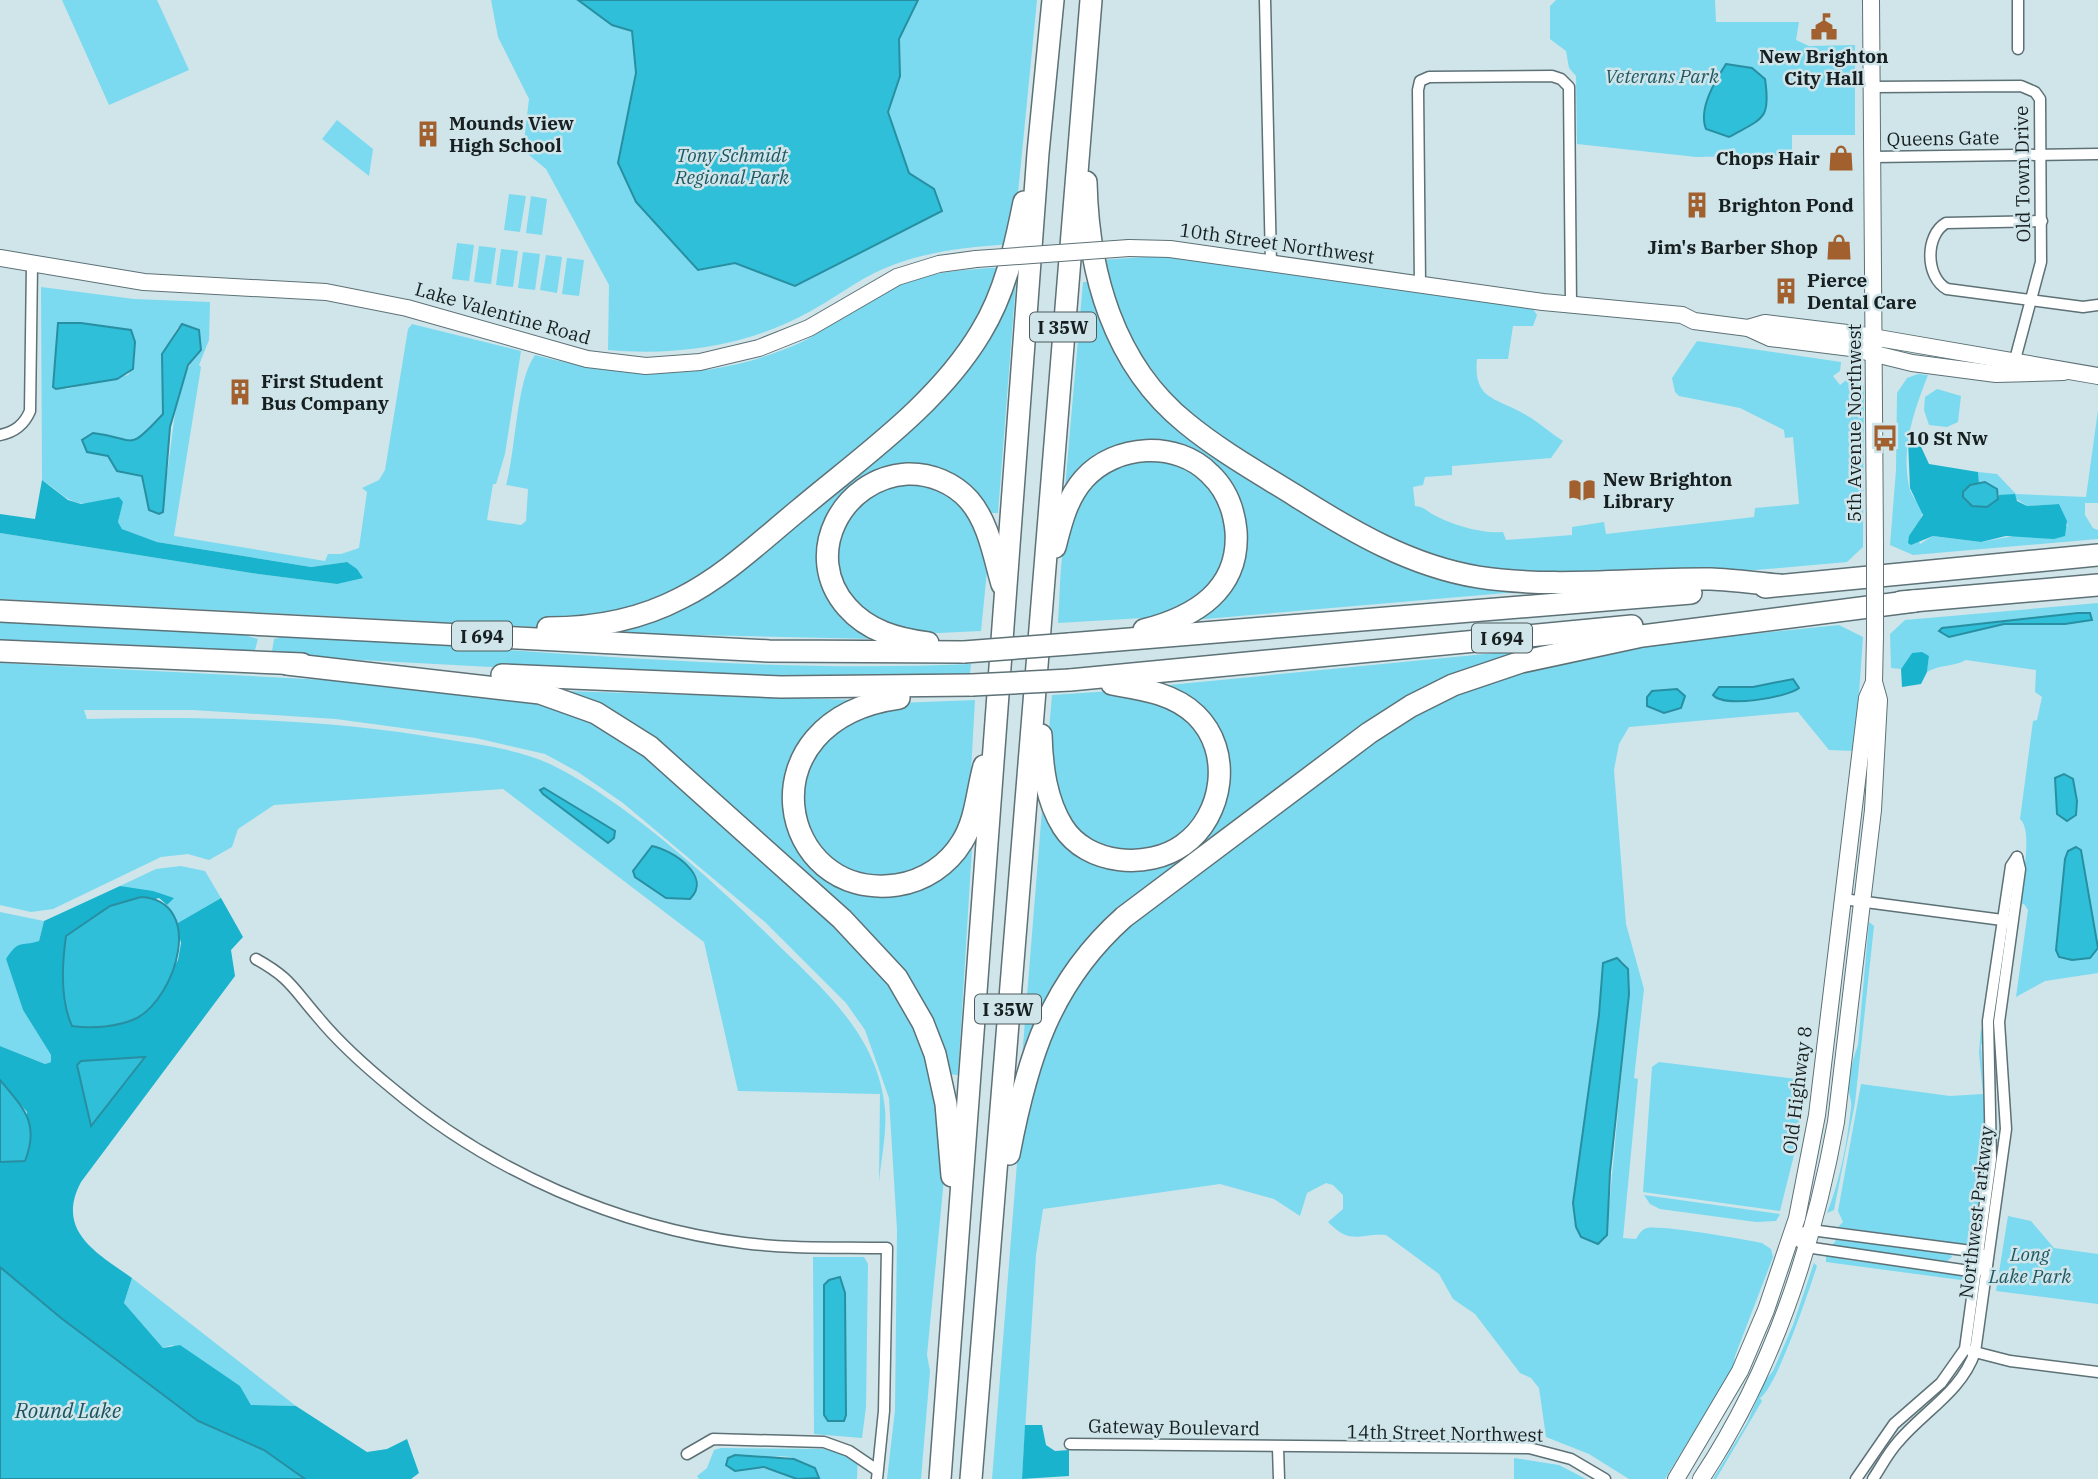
<svg xmlns="http://www.w3.org/2000/svg" width="2098" height="1479" font-family="'IBM Plex Serif',serif">
  <style>
    .green { fill: #7bdaef; fill-rule: evenodd }
    .forest { fill: #1ab3cd }
    .water { fill: #30bfd9; stroke: #288fa2; stroke-width: 2 }
    .lines { fill: none; stroke-linecap: round; stroke-linejoin: round }
    .street-casing { stroke: #5d7176; stroke-width: 13 }
    .secondary-casing { stroke: #5d7176; stroke-width: 18 }
    .highway-casing { stroke: #5d7176; stroke-width: 24 }
    .street { stroke: #fff; stroke-width: 10 }
    .secondary { stroke: #fff; stroke-width: 16 }
    .highway { stroke: #fff; stroke-width: 21 }
    .secondary-bridge-casing { stroke: #5d7176; stroke-width: 18; stroke-linecap: butt }
    .highway-bridge-casing { stroke: #5d7176; stroke-width: 24; stroke-linecap: butt }
    .secondary-bridge { stroke: #fff; stroke-width: 16 }
    .highway-bridge { stroke: #fff; stroke-width: 21 }
    .labels { text-anchor: middle; dominant-baseline: central; stroke-width: 5; stroke-linejoin: round; paint-order: stroke }
    .shield { fill: #cfe5ea; stroke: #4e5a5d; stroke-width: 2 }
    .shield-label { font-size: 18px; font-weight: bold; fill: #171f20 }
    .poi-label { font-size: 19px; font-weight: bold; fill: #171f20; stroke: #cfe5ea; text-anchor: start }
    .park-label { font-size: 19px; font-style: italic; fill: #1f5762; stroke: #cfe5ea }
    .street-label { font-size: 19px; fill: #171f20; stroke: #cfe5ea }
    .water-label { font-size: 21px; font-style: italic; fill: #1b535e; stroke: #cfe5ea }
  </style>
  <rect width="100%" height="100%" fill="#cfe5ea"/>
  <!-- green -->
  <g class="green">
    <path d="M62 0H157L189 70 109 105Z"/>
    <path d="M491 0H1037L1013 244C967 247 925 251 883 269 857 280 834 299 809 312 747 346 678 356 608 350L609 285 546 169 523 150 529 99 498 37Z"/>
    <path d="M1556 0H1715L1716 22H1799L1796 40 1809 46 1855 45V135H1792V155L1696 157 1577 144 1576 76 1569 68 1566 51 1550 39V6Z"/>
    <path d="M337 120 373 149 369 176 322 139Z"/>
    <path d="M509 194 526 196 520 232 504 230Z"/>
    <path d="M531 196 547 199 542 235 526 233Z"/>
    <path d="M457 243 474 245 469 281 452 279Z"/>
    <path d="M479 246 496 248 491 284 474 282Z"/>
    <path d="M501 249 518 251 513 287 496 285Z"/>
    <path d="M523 252 540 254 535 290 518 288Z"/>
    <path d="M546 255 562 257 557 293 540 290Z"/>
    <path d="M1160 256 1533 309 1537 315 1533 326H1513L1508 359H1477C1473 401 1496 397 1526 415 1539 422 1550 433 1563 441L1551 458 1452 466V475L1425 477 1423 485 1413 487 1415 506C1425 507 1426 511 1434 515 1452 525 1483 534 1503 532L1506 540 1572 535V527L1604 522 1606 534 1754 517 1755 508 1799 504 1793 437 1785 438 1784 430 1740 408 1679 396 1675 392 1672 378 1697 341 1841 362 1840 371 1833 376 1840 385 1850 377 1858 384 1864 385 1863 547 1847 562 1780 568 1719 573 1555 574 1481 569 1395 547 1215 435 1172 396 1133 344 1114 305 1101 260Z"/>
    <path d="M567 258 584 260 579 296 562 294Z"/>
    <path d="M1006 267 940 384 701 585 579 624 536 627 0 599V533L258 574 337 584 347 562 311 567 157 542 122 529 118 522 123 502C104 496 96 506 79 503 66 501 54 487 42 480L41 287 134 299 210 302 209 340 199 365 201 367 174 536 325 561 328 554H341L359 548 367 492 362 488 379 480 385 470 408 329 412 324 521 351 505 454 496 484H493L487 520 521 525 526 521 528 489 506 485C516 450 516 381 535 355 624 379 709 382 795 345 828 331 855 305 886 290 925 271 964 270 1006 267ZM81 323 131 331C135 344 138 364 128 375L66 389ZM178 327 197 356C171 381 174 453 164 487 161 495 154 503 150 510L142 476 117 471 108 456 87 452 82 440 93 433 123 442 136 440 163 414 162 354Z"/>
    <path d="M1011 280H1016L998 513H986L959 484 872 479 824 559 875 639 602 633 639 622 921 414Z"/>
    <path d="M1083 282H1095L1153 395 1370 544 1553 589 1193 620 1210 607 1237 510 1162 446 1065 488Z"/>
    <path d="M1918 374 1928 375C1914 411 1901 446 1909 486 1913 506 1933 506 1914 528L1920 544 1933 536 1981 542 2068 526 2059 504 2027 506 2012 496 1999 495 1985 482 1979 483 1978 472 1997 474 2016 494 2086 497 2098 410V503H2085V515L2093 528 2098 530V539L1913 555 1890 545 1896 470 1897 393 1907 378Z"/>
    <path d="M1937 389 1961 396 1958 422 1947 427 1929 425 1924 410 1925 397Z"/>
    <path d="M1140 456 1185 464 1222 500 1229 555 1203 598 1160 617 1058 623C1062 575 1056 500 1104 471 1115 464 1129 461 1140 456Z"/>
    <path d="M923 482 966 505 988 561 981 631 917 634 861 614 838 575 839 533 864 498 879 488Z"/>
    <path d="M2098 603V973L2045 981 2016 997 2028 910 2024 904 2019 905C2021 885 2034 831 2020 819L2033 721 2037 720 2042 697 2035 692 2036 670 1966 660C1953 667 1941 664 1927 672L1929 656 1912 653 1901 669 1891 668 1890 634 1905 620Z"/>
    <path d="M0 622 245 635 258 639 255 650 240 655 0 643Z"/>
    <path d="M1839 625 1863 637 1855 751 1829 750 1798 712 1629 727 1619 744 1614 770 1626 924 1644 989 1634 1078 1638 1079 1623 1238 1636 1239C1639 1234 1641 1230 1647 1228 1662 1225 1742 1239 1762 1243L1771 1249 1773 1257 1735 1356 1733 1368 1665 1479H1629L1589 1454 1546 1437 1539 1388 1531 1378 1520 1373 1475 1314 1453 1299 1439 1274 1386 1235C1360 1233 1351 1246 1328 1222L1343 1209V1195L1333 1185 1326 1183 1307 1193 1300 1216 1274 1199 1220 1184 1043 1209 1036 1255 1022 1479H992L1020 1125 1040 1048 1102 946 1379 731 1478 680 1636 646ZM1787 680 1789 694 1720 701 1719 688 1753 687ZM1622 961 1629 969V994L1608 1218 1573 1203 1599 1015 1603 963Z"/>
    <path d="M290 635C516 648 744 674 971 664L970 674C742 684 514 668 286 656L272 651 274 639Z"/>
    <path d="M1536 649 1440 687 1120 915 1022 1058 1042 810H1051L1089 855 1183 850 1224 769 1168 690 1169 685Z"/>
    <path d="M0 663 479 688 582 711 642 746 887 975 927 1046 946 1158 927 1355 930 1371 921 1479H887L895 1410 897 1230 889 1098 865 1030 846 1003 765 922 623 803 578 772 545 754 476 738 336 719 193 710H84L87 719C208 716 329 719 450 740 483 745 521 750 552 765 625 801 709 877 767 934 818 985 878 1032 885 1109 887 1133 881 1159 879 1183L880 1094 738 1091 704 942 503 789 274 805 238 829 232 847 209 860 188 854 161 857 53 909 31 912 0 905ZM544 788 615 831 608 843 543 794Z"/>
    <path d="M564 691 857 700 803 745 802 845 877 891 964 848H972L958 1075 945 1074 941 1057 845 916Z"/>
    <path d="M1112 691 1184 712 1211 751 1210 799 1176 844 1127 855 1086 840 1059 809 1049 730 1052 695Z"/>
    <path d="M975 700 969 807 959 836 919 874 857 877 817 848 798 792 826 732 898 703Z"/>
    <path d="M181 866 205 871 221 898 176 924 167 905 173 898 120 886 156 869Z"/>
    <path d="M0 912 44 921 39 941 6 959 23 1010 51 1055V1062L45 1064 0 1046Z"/>
    <path d="M1869 922 1874 926 1855 1103 1834 1210 1827 1213C1840 1180 1847 1144 1851 1108 1852 1102 1850 1098 1849 1092 1848 1076 1853 1059 1858 1045Z"/>
    <path d="M1981 1028 1984 1041 1981 1045 1987 1160 1978 1164 1976 1174 1984 1180 1975 1241 1969 1245 1838 1227 1843 1222 1838 1211 1861 1084 1950 1096 1983 1094 1979 1053Z"/>
    <path d="M1659 1062 1805 1080 1795 1151 1780 1211 1643 1192 1652 1067Z"/>
    <path d="M1644 1195 1780 1214 1776 1221 1756 1222 1660 1209 1650 1204Z"/>
    <path d="M2008 1216 2031 1221 2054 1248 2098 1254V1304L1996 1291Z"/>
    <path d="M1836 1240 1950 1252 1952 1257 1945 1263 1832 1246Z"/>
    <path d="M1826 1254 1847 1260 1963 1273 1964 1277 1961 1280 1826 1262Z"/>
    <path d="M813 1257H864L868 1264 866 1407 862 1438 814 1434ZM840 1277 845 1293 846 1415H824V1285L829 1280Z"/>
    <path d="M1814 1263 1817 1266C1809 1290 1777 1387 1760 1398L1762 1401 1716 1479H1713L1747 1423 1764 1382 1773 1371 1793 1325Z"/>
    <path d="M132 1278 296 1406 251 1405 240 1386 172 1345 163 1348 124 1303Z"/>
    <path d="M721 1448 824 1449 858 1454 857 1479H817L819 1477C792 1446 768 1455 735 1471 759 1465 775 1469 797 1479H699L697 1476 707 1468 714 1450Z"/>
    <path d="M1514 1458 1559 1465 1586 1479H1514Z"/>
  </g>
  <!-- forest -->
  <g class="forest">
    <path d="M1917 438 1929 464 1978 472 1979 483 1966 488 1998 499 1999 495 2015 494 2017 501 2027 506 2059 504 2067 521 2065 536 2054 539 2006 536 1981 542 1933 536 1911 545 1908 543 1909 536 1923 515 1910 488 1908 440Z"/>
    <path d="M42 480 68 500 81 504 119 497 123 502 118 522 122 529 157 542 311 567 347 562 357 569 363 578 337 584 258 574 0 533V514L35 519Z"/>
    <path d="M1922 652 1929 656 1927 672 1921 684 1902 687 1901 669 1912 653Z"/>
    <path d="M120 886 153 891 174 898 167 905 159 898 91 919 82 1028 135 1019 161 991 178 960 181 943 176 924 221 898 243 937 231 950 235 976 81 1182C55 1231 97 1253 132 1278L124 1303 163 1348 180 1345 240 1386 251 1405 296 1406 367 1452 387 1449 407 1439 419 1473 411 1479H305L264 1450 198 1421 61 1318 0 1267V1162L25 1161 27 1112 0 1080V1046L45 1064 51 1062V1055L23 1010 6 959C19 939 20 947 39 941L44 921Z"/>
    <path d="M1025 1425H1042L1046 1445 1055 1451 1069 1450V1476L1022 1479Z"/>
  </g>
  <!-- water -->
  <g class="water">
    <path d="M578 0H918L899 39 900 76 888 112 909 173 934 189 942 211 795 286 735 263 698 270 636 202 618 163 636 73 632 31 612 25Z"/>
    <path d="M1726 64 1752 68 1765 79C1771 120 1763 118 1729 137L1706 129C1698 109 1715 81 1726 64Z"/>
    <path d="M58 323H81L131 330 135 342 133 369 117 379 56 389 53 387Z"/>
    <path d="M182 324 199 330 201 350 188 365 170 427 163 512 159 514 149 510 142 476 117 471 108 456 87 452 82 440 93 433C137 438 126 454 163 414L162 354Z"/>
    <path d="M1985 482 1997 489 1998 499 1987 507 1972 506 1963 497V492L1970 485Z"/>
    <path d="M2078 613H2090L2092 620 2065 624H2004L1949 637 1939 631 1942 628Z"/>
    <path d="M1793 679 1799 688C1786 698 1724 708 1713 695L1719 687H1753Z"/>
    <path d="M1677 689 1685 696 1681 708 1664 713 1647 706V697L1652 691Z"/>
    <path d="M2064 774 2073 779 2077 801 2076 815 2067 821 2057 814 2055 778Z"/>
    <path d="M544 788 615 831 614 838 608 843 543 794 540 790Z"/>
    <path d="M652 846C672 850 713 876 690 899L666 898 635 877 633 871Z"/>
    <path d="M2076 847 2081 850 2098 948 2090 958 2072 960 2059 957 2056 950 2065 859 2068 851Z"/>
    <path d="M141 897C206 901 176 997 137 1018 119 1027 91 1029 72 1026 60 1000 62 964 66 936L110 906Z"/>
    <path d="M1617 958 1628 969 1629 994 1610 1172 1607 1235 1598 1244 1581 1237 1576 1227 1573 1203 1599 1015 1603 963Z"/>
    <path d="M145 1057 91 1126 77 1065 81 1061Z"/>
    <path d="M0 1080C24 1109 40 1123 25 1161L0 1162Z"/>
    <path d="M0 1267 61 1318 198 1421 264 1450 305 1479H0Z"/>
    <path d="M840 1277 845 1293 846 1415 844 1421H828L824 1415V1285L829 1280Z"/>
    <path d="M735 1455 794 1459 815 1468 819 1478 797 1479 764 1467 735 1471 726 1465 728 1458Z"/>
  </g>
  <g class="lines">
    <!-- street casing -->
    <g class="street-casing">
      <g id="street">
        <path d="M1265 0 1271 263"/>
        <path d="M2018 0V49"/>
        <path d="M1872 87 2021 86 2035 92 2040 99 2041 262 2013 367"/>
        <path d="M1873 157 2098 154"/>
        <path d="M2042 221 1946 223C1925 235 1925 277 1947 289L2083 307 2098 305"/>
        <path d="M1420 284 1418 90 1420 81 1429 77 1552 76 1561 79 1569 87 1571 305"/>
        <path d="M0 435C15 432 24 425 30 411L32 264"/>
        <path d="M1843 899 2010 921"/>
        <path d="M256 959C290 978 292 987 317 1016 339 1043 366 1067 393 1089 490 1171 618 1227 744 1243 791 1249 839 1247 887 1248L884 1411 877 1479"/>
        <path d="M1811 1230 1979 1252 1987 1264 1976 1272 1806 1247 1792 1236Z"/>
        <path d="M1971 1351 2010 1361 2098 1372"/>
        <path d="M1070 1444 1529 1448 1571 1459 1605 1479"/>
        <path d="M1278 1448 1279 1479"/>
        <path d="M687 1454 713 1439 824 1442 849 1451 877 1470"/>
        <path d="M1856 1479 1894 1424 1941 1383 1965 1349 1991 1159 1988 1021 2011 866 2017 857"/>
        <path d="M1873 1479C1881 1467 1888 1453 1898 1442 1924 1411 1961 1392 1975 1352L2006 1129 1999 1022 2020 869 2017 857"/>
      </g>
    </g>
    <!-- secondary casing -->
    <g class="secondary-casing">
      <g id="secondary">
        <path d="M1871 0 1875 545"/>
        <path d="M1129 248 1170 249 1543 302 1682 315 1694 321 1748 328 1770 338 1851 348 1912 363 1996 374 2064 372"/>
        <path d="M0 258 144 282 326 292 407 308 587 359 646 366 700 362 759 348 809 328 897 277 939 264 976 259"/>
        <path d="M1748 328 1765 323 1855 334 2098 376"/>
        <path d="M1676 1479 1740 1371 1766 1310 1797 1218 1817 1115 1867 698 1874 682"/>
        <path d="M1701 1479C1772 1372 1813 1248 1836 1122L1873 810 1879 700 1874 682 1875 636"/>
      </g>
    </g>
    <!-- highway casing -->
    <g class="highway-casing">
      <g id="highway">
        <path d="M1086 182C1088 272 1113 364 1186 423 1220 451 1259 473 1296 496 1353 532 1411 566 1478 577 1555 589 1634 578 1711 579 1733 580 1756 583 1779 585"/>
        <path d="M1055 547C1061 523 1067 498 1084 479 1115 444 1177 440 1210 474 1226 489 1234 510 1236 531 1240 590 1195 617 1144 630"/>
        <path d="M1765 587 2098 555"/>
        <path d="M1901 602 2098 585"/>
        <path d="M0 611 769 651 964 652"/>
        <path d="M548 628C594 628 641 619 681 598 725 576 762 540 800 509 863 456 938 404 981 332 1005 293 1015 247 1024 202"/>
        <path d="M928 643C897 639 868 631 847 607 801 555 842 478 907 474 930 473 954 483 969 500 989 523 994 557 1002 584"/>
        <path d="M1069 644 1691 593"/>
        <path d="M0 651 302 664"/>
        <path d="M287 664 540 693 596 713 650 747 842 919 897 978 923 1023 935 1054 946 1104 952 1176"/>
        <path d="M502 675 781 687 972 685"/>
        <path d="M1070 680 1632 626"/>
        <path d="M899 698C741 720 777 902 897 885 924 881 948 865 962 842 976 820 977 791 984 766"/>
        <path d="M1041 735C1042 767 1046 800 1063 827 1087 865 1148 870 1183 845 1224 816 1233 751 1196 715 1173 693 1141 689 1112 684"/>
        <path d="M1009 1154C1027 1059 1050 983 1124 917L1369 733 1411 706 1453 685 1521 662 1642 636 1915 601"/>
        <path d="M940 1479 1038 153 1053 0"/>
        <path d="M971 1479 1091 0"/>
      </g>
    </g>
    <!-- street -->
    <use href="#street" class="street"/>
    <!-- secondary -->
    <use href="#secondary" class="secondary"/>
    <!-- highway -->
    <use href="#highway" class="highway"/>
    <!-- secondary-bridge casing -->
    <g class="secondary-bridge-casing">
      <g id="secondary-bridge">
        <path d="M976 259 1129 248"/>
        <path d="M1875 636V545"/>
      </g>
    </g>
    <!-- highway-bridge casing -->
    <g class="highway-bridge-casing">
      <g id="highway-bridge">
        <path d="M964 652 1069 644"/>
        <path d="M972 685 1070 680"/>
      </g>
    </g>
    <!-- secondary-bridge -->
    <use href="#secondary-bridge" class="secondary-bridge"/>
    <!-- highway-bridge -->
    <use href="#highway-bridge" class="highway-bridge"/>
  </g>
  <!-- icons -->
  <defs>
    <g id="civic-bare" transform="scale(2.1)"><path d="M-.6-6.5H3V-4.5H.6V-3L4-1V1h2V6H-6V1h2V-1L-.6-3ZM-1.2 2.5V6h2.4V2.5Z" fill="#a3602f" stroke="#cfe5ea" stroke-width="2.5" paint-order="stroke"/></g>
    <g id="building-bare" transform="scale(2.1)"><path d="M-4-6H4V6H1V3H-1V6H-4ZM-2.5-4.3h1.7v1.8h-1.7ZM.8-4.3h1.7v1.8H.8ZM-2.5-1h1.7V.8h-1.7ZM.8-1h1.7V.8H.8Z" fill="#a3602f" stroke="#cfe5ea" stroke-width="2.5" paint-order="stroke"/></g>
    <g id="shop-bare" transform="scale(2.1)"><path d="M-5-2.5h2.3a2.7 3.5 0 0 1 5.4 0H5L5.5 6h-11ZM-1.5-2.5h3a1.5 2.3 0 0 0-3 0Z" fill="#a3602f" stroke="#cfe5ea" stroke-width="2.5" paint-order="stroke"/></g>
    <g id="bus-bare" transform="scale(2.1)"><path d="M-5-6H5V4H4V6H2V4H-2V6H-4V4H-5ZM-3.5-4V0h7V-4ZM-3.5 1.2v1.5H-2V1.2ZM2 1.2v1.5H3.5V1.2Z" fill="#a3602f" stroke="#cfe5ea" stroke-width="2.5" paint-order="stroke"/></g>
    <g id="library-bare" transform="scale(2.1)"><path d="M-6-4Q-3-5.5-.7-3.5V5Q-3 3-6 4ZM6-4Q3-5.5 .7-3.5V5Q3 3 6 4Z" fill="#a3602f" stroke="#cfe5ea" stroke-width="2.5" paint-order="stroke"/></g>
  </defs>
  <g fill-rule="evenodd">
    <use href="#civic-bare" x="1824" y="27"/>
    <use href="#building-bare" x="428" y="134"/>
    <use href="#shop-bare" x="1841" y="158"/>
    <use href="#building-bare" x="1697" y="205"/>
    <use href="#shop-bare" x="1839" y="247"/>
    <use href="#building-bare" x="1786" y="291"/>
    <use href="#building-bare" x="240" y="392"/>
    <use href="#bus-bare" x="1885" y="438"/>
    <use href="#library-bare" x="1582" y="490"/>
  </g>
  <g class="labels">
    <!-- shield labels -->
    <g class="shield">
      <rect x="1030" y="312.5" width="66" height="29" rx="5"/>
      <rect x="452" y="621.5" width="60" height="29" rx="5"/>
      <rect x="1472" y="623.5" width="60" height="29" rx="5"/>
      <rect x="975" y="994.5" width="66" height="29" rx="5"/>
    </g>
    <g class="shield-label">
      <text x="1063" y="327">I 35W</text>
      <text x="482" y="636">I 694</text>
      <text x="1502" y="638">I 694</text>
      <text x="1008" y="1009">I 35W</text>
    </g>
    <!-- poi labels -->
    <g class="poi-label">
      <text x="1824" y="56" text-anchor="middle">New Brighton<tspan x="1824" dy="22">City Hall</tspan></text>
      <text x="449" y="123">Mounds View<tspan x="449" dy="22">High School</tspan></text>
      <text x="1820" y="158" text-anchor="end">Chops Hair</text>
      <text x="1718" y="205">Brighton Pond</text>
      <text x="1818" y="247" text-anchor="end">Jim's Barber Shop</text>
      <text x="1807" y="280">Pierce<tspan x="1807" dy="22">Dental Care</tspan></text>
      <text x="261" y="381">First Student<tspan x="261" dy="22">Bus Company</tspan></text>
      <text x="1906" y="438">10 St Nw</text>
      <text x="1603" y="479">New Brighton<tspan x="1603" dy="22">Library</tspan></text>
    </g>
    <!-- park labels -->
    <g class="park-label">
      <text x="1662" y="76">Veterans Park</text>
      <text x="732" y="155">Tony Schmidt<tspan x="732" dy="22">Regional Park</tspan></text>
      <text x="2030" y="1254">Long<tspan x="2030" dy="22">Lake Park</tspan></text>
    </g>
    <!-- street labels -->
    <g class="street-label">
      <text transform="translate(1943 138) rotate(-1)">Queens Gate</text>
      <text transform="translate(2022 174) rotate(-91)">Old Town Drive</text>
      <text transform="translate(1277 243) rotate(8)">10th Street Northwest</text>
      <text transform="translate(503 313) rotate(16)">Lake Valentine Road</text>
      <text transform="translate(1854 423) rotate(-90)">5th Avenue Northwest</text>
      <text transform="translate(1797 1090) rotate(-83)">Old Highway 8</text>
      <text transform="translate(1976 1212) rotate(-83)">Northwest Parkway</text>
      <text transform="translate(1174 1427) rotate(1)">Gateway Boulevard</text>
      <text transform="translate(1445 1433) rotate(1)">14th Street Northwest</text>
    </g>
    <!-- water labels -->
    <g class="water-label">
      <text x="68" y="1410">Round Lake</text>
    </g>
  </g>
</svg>
